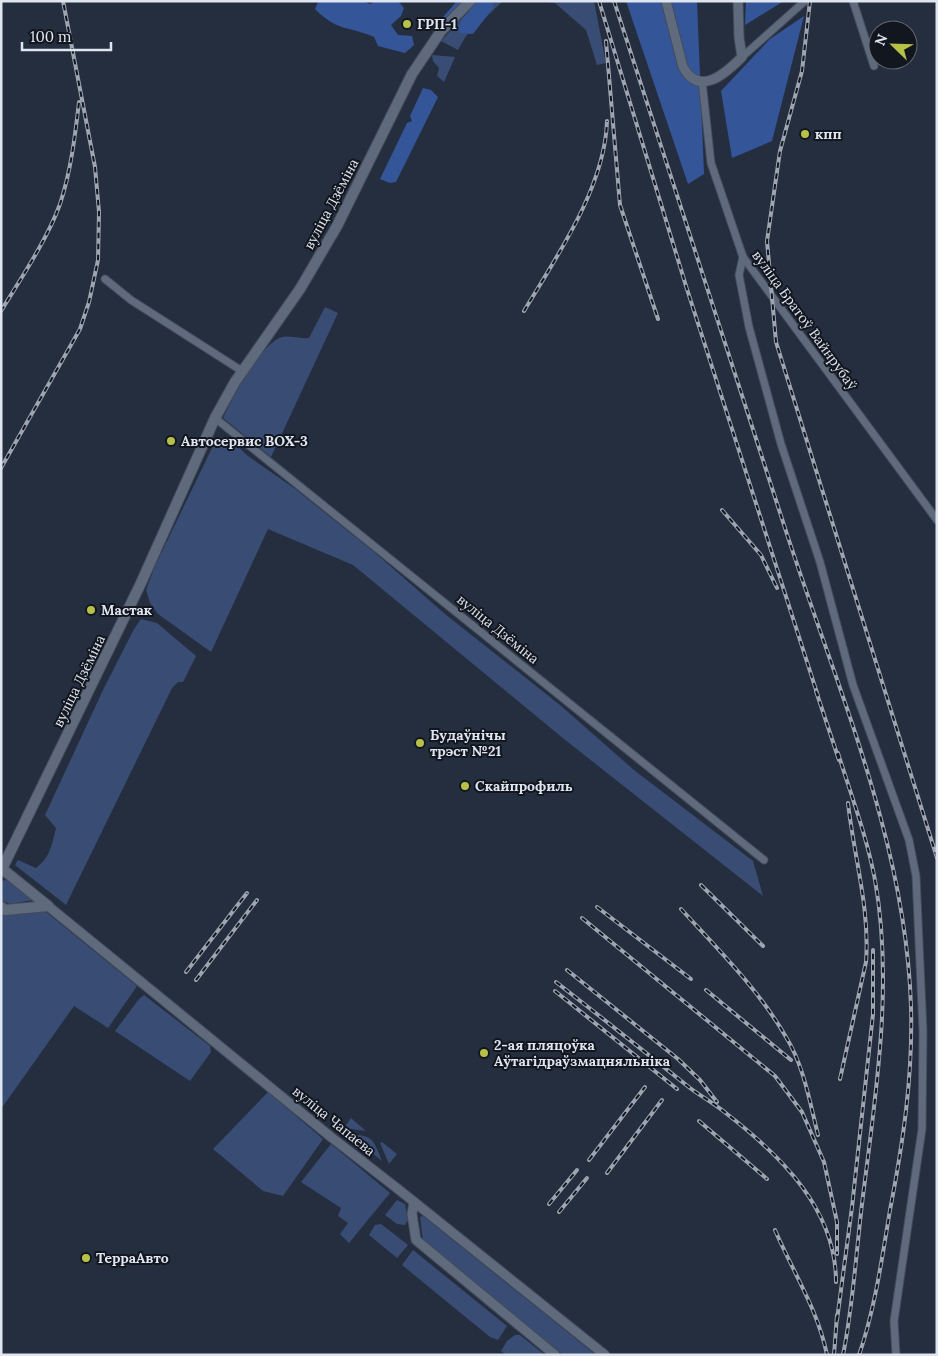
<svg xmlns="http://www.w3.org/2000/svg" width="938" height="1356" font-family="Lora,serif">
  <style>
    .green { fill: #384c74 }
    .forest { fill: #355599 }
    .lines { fill: none; stroke-linecap: round; stroke-linejoin: round }
    .minor-casing { stroke: #444c5a; stroke-width: 9 }
    .tertiary-casing { stroke: #444c5a; stroke-width: 11 }
    .secondary-casing { stroke: #444c5a; stroke-width: 12 }
    .minor { stroke: #5f6a7d; stroke-width: 7 }
    .tertiary { stroke: #5f6a7d; stroke-width: 9 }
    .secondary { stroke: #5f6a7d; stroke-width: 10 }
    .rail-casing { stroke: #9ea5b2; stroke-width: 4 }
    .rail { stroke: #12161e; stroke-width: 2; stroke-dasharray: 5.5; stroke-linecap: butt }
    .poi-dot { fill: #b8c147; stroke: #12161e; stroke-width: 2 }
    .labels { text-anchor: middle; dominant-baseline: central; stroke-width: 4; stroke-linejoin: round; paint-order: stroke }
    .poi-label { font-size: 14px; font-weight: bold; fill: #dfe5f1; stroke: #12161e; text-anchor: start }
    .street-label { font-size: 14px; fill: #dfe5f1; stroke: #12161e }
  </style>
  <rect width="100%" height="100%" fill="#252e3f"/>
  <!-- green -->
  <g class="green">
    <path d="M478 1H503L466 36 458 50 441 41Z"/>
    <path d="M537 1H594L606 63 597 65 586 30 555 3Z"/>
    <path d="M432 55 455 57 444 82 437 76 439 68 433 61Z"/>
    <path d="M325 307 338 313 271 457 223 418C232 398 261 343 282 337 289 335 301 339 309 338Z"/>
    <path d="M228 437 248 456 294 488 373 551 445 614 560 705 634 770 753 861 763 896 564 739 353 565 268 529 211 652 158 614 150 603 146 590 155 566 212 448 219 438Z"/>
    <path d="M141 619 157 623 196 656 183 682H178L172 688 66 905 15 865 18 860 36 868C50 858 52 844 56 828L45 815 104 688 134 629Z"/>
    <path d="M4 880 10 881 33 900 11 904 1 901V882Z"/>
    <path d="M41 911 46 912 137 986 108 1028 74 1006 1 1109V915Z"/>
    <path d="M144 995 210 1046 211 1052 190 1081 115 1031 139 999Z"/>
    <path d="M268 1092 323 1139 283 1196 263 1191 213 1149Z"/>
    <path d="M351 1118 366 1131 344 1128Z"/>
    <path d="M349 1134C373 1136 373 1138 382 1161Z"/>
    <path d="M382 1142 397 1154 389 1164 380 1143Z"/>
    <path d="M331 1144 390 1193 349 1243 340 1234 348 1223 338 1216 341 1208 301 1182Z"/>
    <path d="M397 1200 405 1204 408 1219 405 1225 397 1224 385 1215Z"/>
    <path d="M423 1216 596 1355H563L423 1241 420 1217Z"/>
    <path d="M381 1224 408 1245 397 1258 369 1235 375 1225Z"/>
    <path d="M413 1250 507 1326 498 1340 490 1337 402 1265Z"/>
    <path d="M515 1335H520L545 1355H506L501 1351 507 1341Z"/>
  </g>
  <!-- forest -->
  <g class="forest">
    <path d="M333 1H362L370 4 375 1H398L404 8 401 16 391 25 398 35 412 36 414 45 405 53 378 46 374 37C348 26 336 31 315 9L318 2Z"/>
    <path d="M457 1H464L447 20 443 17Z"/>
    <path d="M474 1 493 2V8L473 34 459 33C457 24 464 16 470 11V7Z"/>
    <path d="M626 1H697L704 174 688 184Z"/>
    <path d="M746 1H784L745 25Z"/>
    <path d="M804 16 772 141 732 158 721 91 770 39Z"/>
    <path d="M423 88 431 90 438 97 396 182 390 183 380 179 407 123 412 121 410 116Z"/>
  </g>
  <g class="lines">
    <!-- minor casing -->
    <g class="minor-casing">
      <g id="minor">
        <path d="M853 1 874 66"/>
        <path d="M742 57 805 1"/>
        <path d="M702 81 711 163 743 257 937 520"/>
        <path d="M743 257 739 275 749 327 781 444 820 562 853 685 909 840 916 876 923 1031 922 1129 894 1321 896 1355"/>
        <path d="M105 279 131 300 242 371"/>
        <path d="M215 418 764 860"/>
      </g>
    </g>
    <!-- tertiary casing -->
    <g class="tertiary-casing">
      <g id="tertiary">
        <path d="M666 1 683 67C700 98 727 72 742 57L739 37 738 1"/>
        <path d="M48 906 331 1137 398 1189 605 1355"/>
        <path d="M414 1202 412 1214 416 1240 555 1355"/>
      </g>
    </g>
    <!-- secondary casing -->
    <g class="secondary-casing">
      <g id="secondary">
        <path d="M1 868 48 906"/>
        <path d="M1 871 141 583 215 418 235 382 300 289 337 226 412 74 441 31 470 1"/>
        <path d="M1 907 5 910 48 906"/>
      </g>
    </g>
    <!-- minor -->
    <use href="#minor" class="minor"/>
    <!-- tertiary -->
    <use href="#tertiary" class="tertiary"/>
    <!-- secondary -->
    <use href="#secondary" class="secondary"/>
    <!-- rail casing -->
    <g class="rail-casing">
      <g id="rail">
        <path d="M599 1 686 286 818 696"/>
        <path d="M614 1C670 176 728 350 784 525 834 681 906 840 911 1007 913 1076 903 1143 890 1210 882 1258 875 1309 859 1355"/>
        <path d="M810 1 802 71 780 151 767 241 776 342 937 858"/>
        <path d="M606 41 620 205 658 319"/>
        <path d="M1 311C20 280 48 238 60 204 71 171 75 136 79 102"/>
        <path d="M524 311C557 256 605 187 607 121"/>
        <path d="M1 468 80 329 89 302 98 260 99 212 95 167 63 1"/>
        <path d="M722 510 761 555 777 588"/>
        <path d="M816 691 839 760"/>
        <path d="M838 753C851 795 867 837 875 880 894 986 875 1098 862 1204 856 1254 853 1306 843 1355"/>
        <path d="M701 885 763 946"/>
        <path d="M597 907 691 979"/>
        <path d="M681 909C718 949 759 990 786 1037 804 1066 810 1103 818 1135"/>
        <path d="M582 918 775 1076 802 1112 824 1162 837 1222V1254"/>
        <path d="M567 970 678 1059 700 1080 717 1102"/>
        <path d="M186 972 247 893"/>
        <path d="M196 980 257 900"/>
        <path d="M556 982C601 1017 645 1052 690 1088 702 1097 715 1104 727 1114 781 1156 836 1209 836 1282"/>
        <path d="M706 990 791 1060"/>
        <path d="M555 991 677 1089"/>
        <path d="M840 1079 866 962C870 908 854 857 848 803"/>
        <path d="M699 1121 767 1179"/>
        <path d="M589 1160 645 1087"/>
        <path d="M607 1173 662 1100"/>
        <path d="M549 1204 577 1170"/>
        <path d="M559 1212 587 1178"/>
        <path d="M775 1230C793 1272 818 1310 827 1355"/>
        <path d="M837 1320 852 1207 873 1014V950"/>
        <path d="M834 1355 837 1315"/>
      </g>
    </g>
    <!-- rail -->
    <use href="#rail" class="rail"/>
  </g>
  <!-- markers -->
  <g class="poi-dot">
    <circle cx="407" cy="24" r="5"/>
    <circle cx="805" cy="134" r="5"/>
    <circle cx="171" cy="441" r="5"/>
    <circle cx="91" cy="610" r="5"/>
    <circle cx="420" cy="743" r="5"/>
    <circle cx="465" cy="786" r="5"/>
    <circle cx="484" cy="1053" r="5"/>
    <circle cx="86" cy="1258" r="5"/>
  </g>
  <g class="labels">
    <!-- poi labels -->
    <g class="poi-label">
      <text x="417" y="24">ГРП-1</text>
      <text x="815" y="134">кпп</text>
      <text x="181" y="441">Автосервис BOX-3</text>
      <text x="101" y="610">Мастак</text>
      <text x="430" y="735">Будаўнічы<tspan x="430" dy="16">трэст №21</tspan></text>
      <text x="475" y="786">Скайпрофиль</text>
      <text x="494" y="1045">2-ая пляцоўка<tspan x="494" dy="16">Аўтагідраўзмацняльніка</tspan></text>
      <text x="96" y="1258">ТерраАвто</text>
    </g>
    <!-- street labels -->
    <g class="street-label">
      <text transform="translate(331 204) rotate(-62)">вуліца Дзёміна</text>
      <text transform="translate(805 320) rotate(54)">вуліца Братоў Вайнрубаў</text>
      <text transform="translate(498 629) rotate(39)">вуліца Дзёміна</text>
      <text transform="translate(79 681) rotate(-64)">вуліца Дзёміна</text>
      <text transform="translate(334 1121) rotate(39)">вуліца Чапаева</text>
    </g>
  </g>
  <!-- border -->
  <rect width="938" height="1356" fill="none" stroke="#dfe5f1" stroke-width="5"/>
  <!-- north arrow -->
  <g transform="translate(893 45) rotate(293)"><circle r="24" fill="#12161e" stroke="#646972"/>
  <path d="M0-4L9 19L0 12L-9 19Z" fill="#b8c147"/>
  <text y="-8" font-size="14" font-weight="bold" text-anchor="middle" fill="#dfe5f1">N</text>
  </g>
  <!-- scale -->
  <path d="M22 42v8h89v-8" fill="none" stroke="#dfe5f1" stroke-width="2.5"/>
  <text x="30" y="42" font-size="15" fill="#dfe5f1" stroke="#12161e" stroke-width="4" paint-order="stroke">100 m</text>
</svg>
